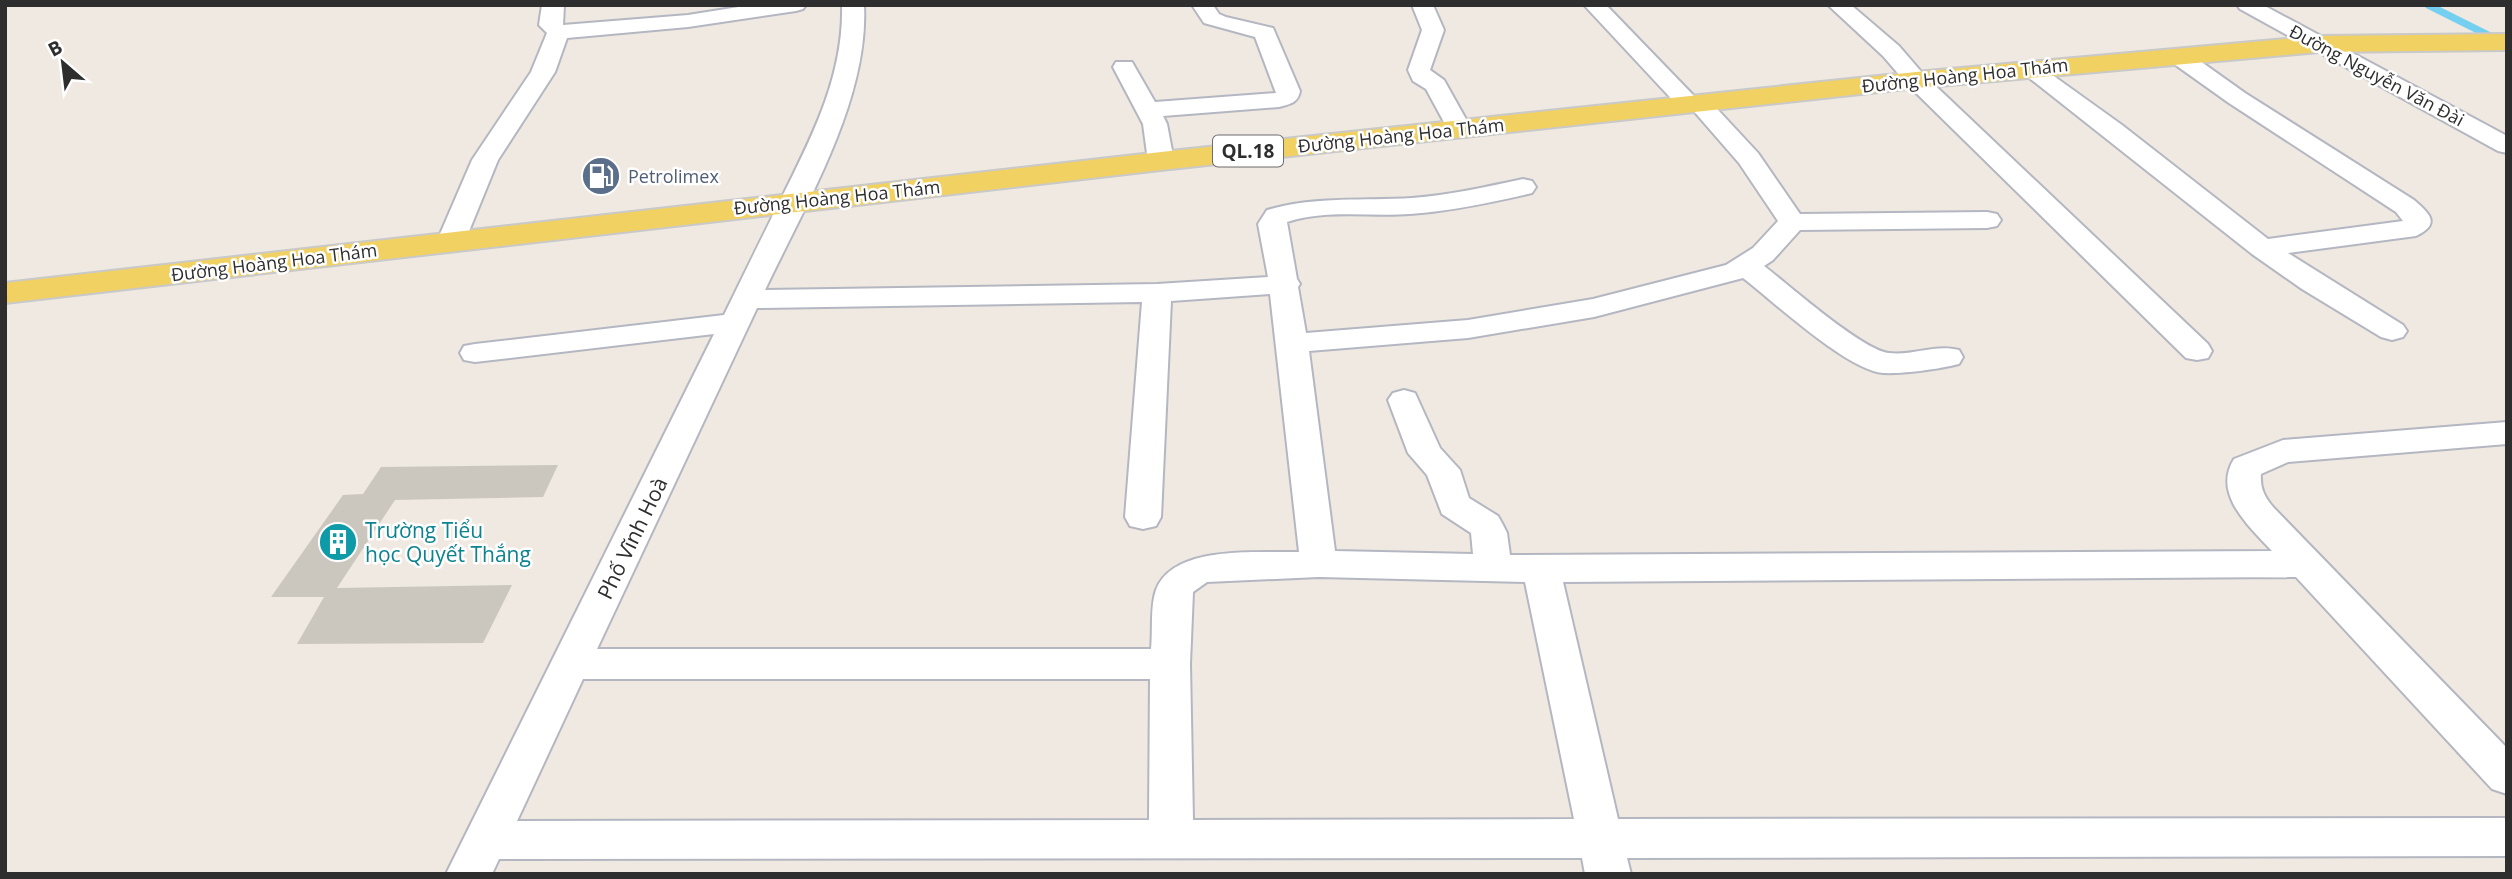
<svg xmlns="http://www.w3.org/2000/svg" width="2512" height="879" font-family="'Open Sans',sans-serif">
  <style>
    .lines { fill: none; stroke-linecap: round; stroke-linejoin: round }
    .stream { stroke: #75cff0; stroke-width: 7 }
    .building { fill: #cbc7bf }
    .minor-casing { stroke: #b4b7c1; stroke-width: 4 }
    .major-casing { stroke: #c9c9c9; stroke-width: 4 }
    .minor { fill: #fff; fill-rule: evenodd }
    .major { fill: #f2d163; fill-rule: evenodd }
    .labels { text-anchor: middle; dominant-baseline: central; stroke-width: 5; stroke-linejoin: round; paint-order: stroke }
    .far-street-label { font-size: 18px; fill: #2e2e2e; stroke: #fff }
    .far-service-label { font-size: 18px; fill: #4e5e75; stroke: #fff; text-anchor: start }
    .shield { fill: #fff; stroke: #6d6d6d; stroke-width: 2 }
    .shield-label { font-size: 19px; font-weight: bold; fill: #2e2e2e }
    .culture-label { font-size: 21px; fill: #0d838f; stroke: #fff; text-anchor: start }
    .street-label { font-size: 21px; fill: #2e2e2e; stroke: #fff }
  </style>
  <rect width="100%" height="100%" fill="#efe9e1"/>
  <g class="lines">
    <!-- stream -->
    <path class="stream" d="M2428 5 2500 41"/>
  </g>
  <!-- building -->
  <path class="building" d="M558 465 543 497 395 500 337 588 512 585 483 643 297 644 324 597H271L343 495 363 494 381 467Z"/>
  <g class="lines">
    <!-- minor casing -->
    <g class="minor-casing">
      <g id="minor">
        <path d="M542 5H564L563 25 688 15 751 5H806L803 9 796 11 688 27 567 38 555 72 498 160 465 241 461 247 451 249 441 247 437 241 472 160 531 72 547 33 539 25Z"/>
        <path d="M842 5H864C869 100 805 205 765 290L1157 284 1268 277 1258 224 1267 210C1316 196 1362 201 1412 198 1449 195 1486 187 1523 179L1532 181 1536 187 1532 193C1493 202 1451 211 1410 214 1369 217 1327 209 1287 222L1297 279 1300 284 1298 287 1306 333 1468 320 1593 299 1726 265 1753 248 1778 221 1739 163 1692 109 1680 108 1584 5H1606L1694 96 1706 97 1758 153 1800 214 1987 212 1997 214 2001 220 1997 226 1987 228 1800 230 1773 260 1764 266C1789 285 1862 350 1889 353 1912 356 1935 344 1959 350L1963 357 1959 364C1939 369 1904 374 1883 373 1847 370 1774 302 1743 278L1594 317 1468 338 1309 351 1335 551 1473 554 1471 533 1442 514 1427 475 1408 453 1388 400 1393 393 1404 390 1415 393 1440 448 1460 470 1469 498 1498 516 1503 525 1507 533 1510 555 2272 551C2249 526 2212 494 2234 459L2283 440 2507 422V444L2288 462 2261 474C2260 488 2264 496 2273 507L2507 748V794L2492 789 2296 577 1563 582 1618 819 2507 818V856L1627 858 1631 874H1585L1582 858 499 859 492 874H446L714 334 475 362 464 360 460 353 464 346 475 344 724 315C743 276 762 237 781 199 812 137 844 75 842 5ZM1270 294 1299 552C1259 553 1173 544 1156 590 1150 606 1153 631 1151 649H597L757 308 1142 302 1125 517 1130 526 1143 529 1156 526 1161 517 1171 301ZM1319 577 1525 582 1574 819 1193 820 1190 664 1193 592 1207 582ZM583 679H1150L1149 820 517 821Z"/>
        <path d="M1192 5H1213L1219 14 1226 17 1273 28 1300 91C1298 103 1290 104 1279 107L1163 116 1167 124 1174 161 1170 166 1161 169 1152 166 1148 161 1143 124 1113 67 1116 62H1132L1155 102 1276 93 1255 37 1204 23Z"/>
        <path d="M1412 5H1433L1444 30 1430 70 1444 80 1472 130 1469 135 1460 137 1451 135 1426 89 1413 81 1408 70 1422 30Z"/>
        <path d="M1828 5H1851L1899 46 1924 75 2208 344 2212 351 2208 358 2197 360 2186 358 1908 85 1883 56Z"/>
        <path d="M2237 5H2263L2507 136V153L2498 151 2240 9Z"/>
        <path d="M2178 49 2186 51 2245 93 2414 200C2430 214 2441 224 2416 236L2288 253 2403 325 2407 331 2403 337 2392 340 2381 337 2302 289 2252 254 2018 69 2021 64H2037L2122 125 2268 239 2403 221 2396 212 2229 103 2170 61 2167 56 2170 51Z"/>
      </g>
    </g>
    <!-- major casing -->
    <g class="major-casing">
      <path id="major" d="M2507 34V50L2319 52 1916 88 1161 170 5 303V283L1161 152 1916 72 2319 36Z"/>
    </g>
    <!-- minor -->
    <use href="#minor" class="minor"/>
    <!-- major -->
    <use href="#major" class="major"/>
  </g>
  <!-- icons -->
  <defs>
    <g id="fuel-disc" transform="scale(2.0125)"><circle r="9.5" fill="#5c6f8a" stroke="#fff"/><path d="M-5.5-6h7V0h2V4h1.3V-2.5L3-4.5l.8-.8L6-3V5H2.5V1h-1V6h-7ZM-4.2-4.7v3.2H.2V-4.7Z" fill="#fff"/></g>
    <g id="building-disc" transform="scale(2.0125)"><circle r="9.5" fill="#0f9aa8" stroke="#fff"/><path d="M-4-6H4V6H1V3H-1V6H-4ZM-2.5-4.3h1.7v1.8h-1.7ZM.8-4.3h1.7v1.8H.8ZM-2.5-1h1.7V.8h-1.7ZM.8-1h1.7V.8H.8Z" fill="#fff"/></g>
  </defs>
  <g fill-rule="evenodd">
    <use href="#fuel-disc" x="601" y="176"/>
    <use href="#building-disc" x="338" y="542"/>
  </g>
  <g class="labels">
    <!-- far-street labels -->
    <g class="far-street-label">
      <text transform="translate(1965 75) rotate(-6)">Đường Hoàng Hoa Thám</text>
      <text transform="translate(2377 75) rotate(28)">Đường Nguyễn Văn Đài</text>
      <text transform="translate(1401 135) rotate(-6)">Đường Hoàng Hoa Thám</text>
      <text transform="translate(837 197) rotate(-6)">Đường Hoàng Hoa Thám</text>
      <text transform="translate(274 262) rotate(-7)">Đường Hoàng Hoa Thám</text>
    </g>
    <!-- far-service labels -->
    <g class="far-service-label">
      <text x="628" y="176">Petrolimex</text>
    </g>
    <!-- shield labels -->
    <rect class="shield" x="1213" y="135.5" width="70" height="31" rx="5"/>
    <g class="shield-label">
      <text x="1248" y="151">QL.18</text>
    </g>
    <!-- culture labels -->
    <g class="culture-label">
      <text x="365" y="530">Trường Tiểu<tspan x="365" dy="24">học Quyết Thắng</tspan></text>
    </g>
    <!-- street labels -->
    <g class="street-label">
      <text transform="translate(632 538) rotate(-64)">Phố Vĩnh Hoà</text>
    </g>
  </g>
  <!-- border -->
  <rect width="2512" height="879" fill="none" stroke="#2e2e2e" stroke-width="14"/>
  <!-- north arrow -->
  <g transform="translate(63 63) rotate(332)" stroke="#ffffff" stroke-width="5" paint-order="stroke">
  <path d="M0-5L12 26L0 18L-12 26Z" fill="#2e2e2e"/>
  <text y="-10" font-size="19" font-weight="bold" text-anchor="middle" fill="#2e2e2e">B</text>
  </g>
</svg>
